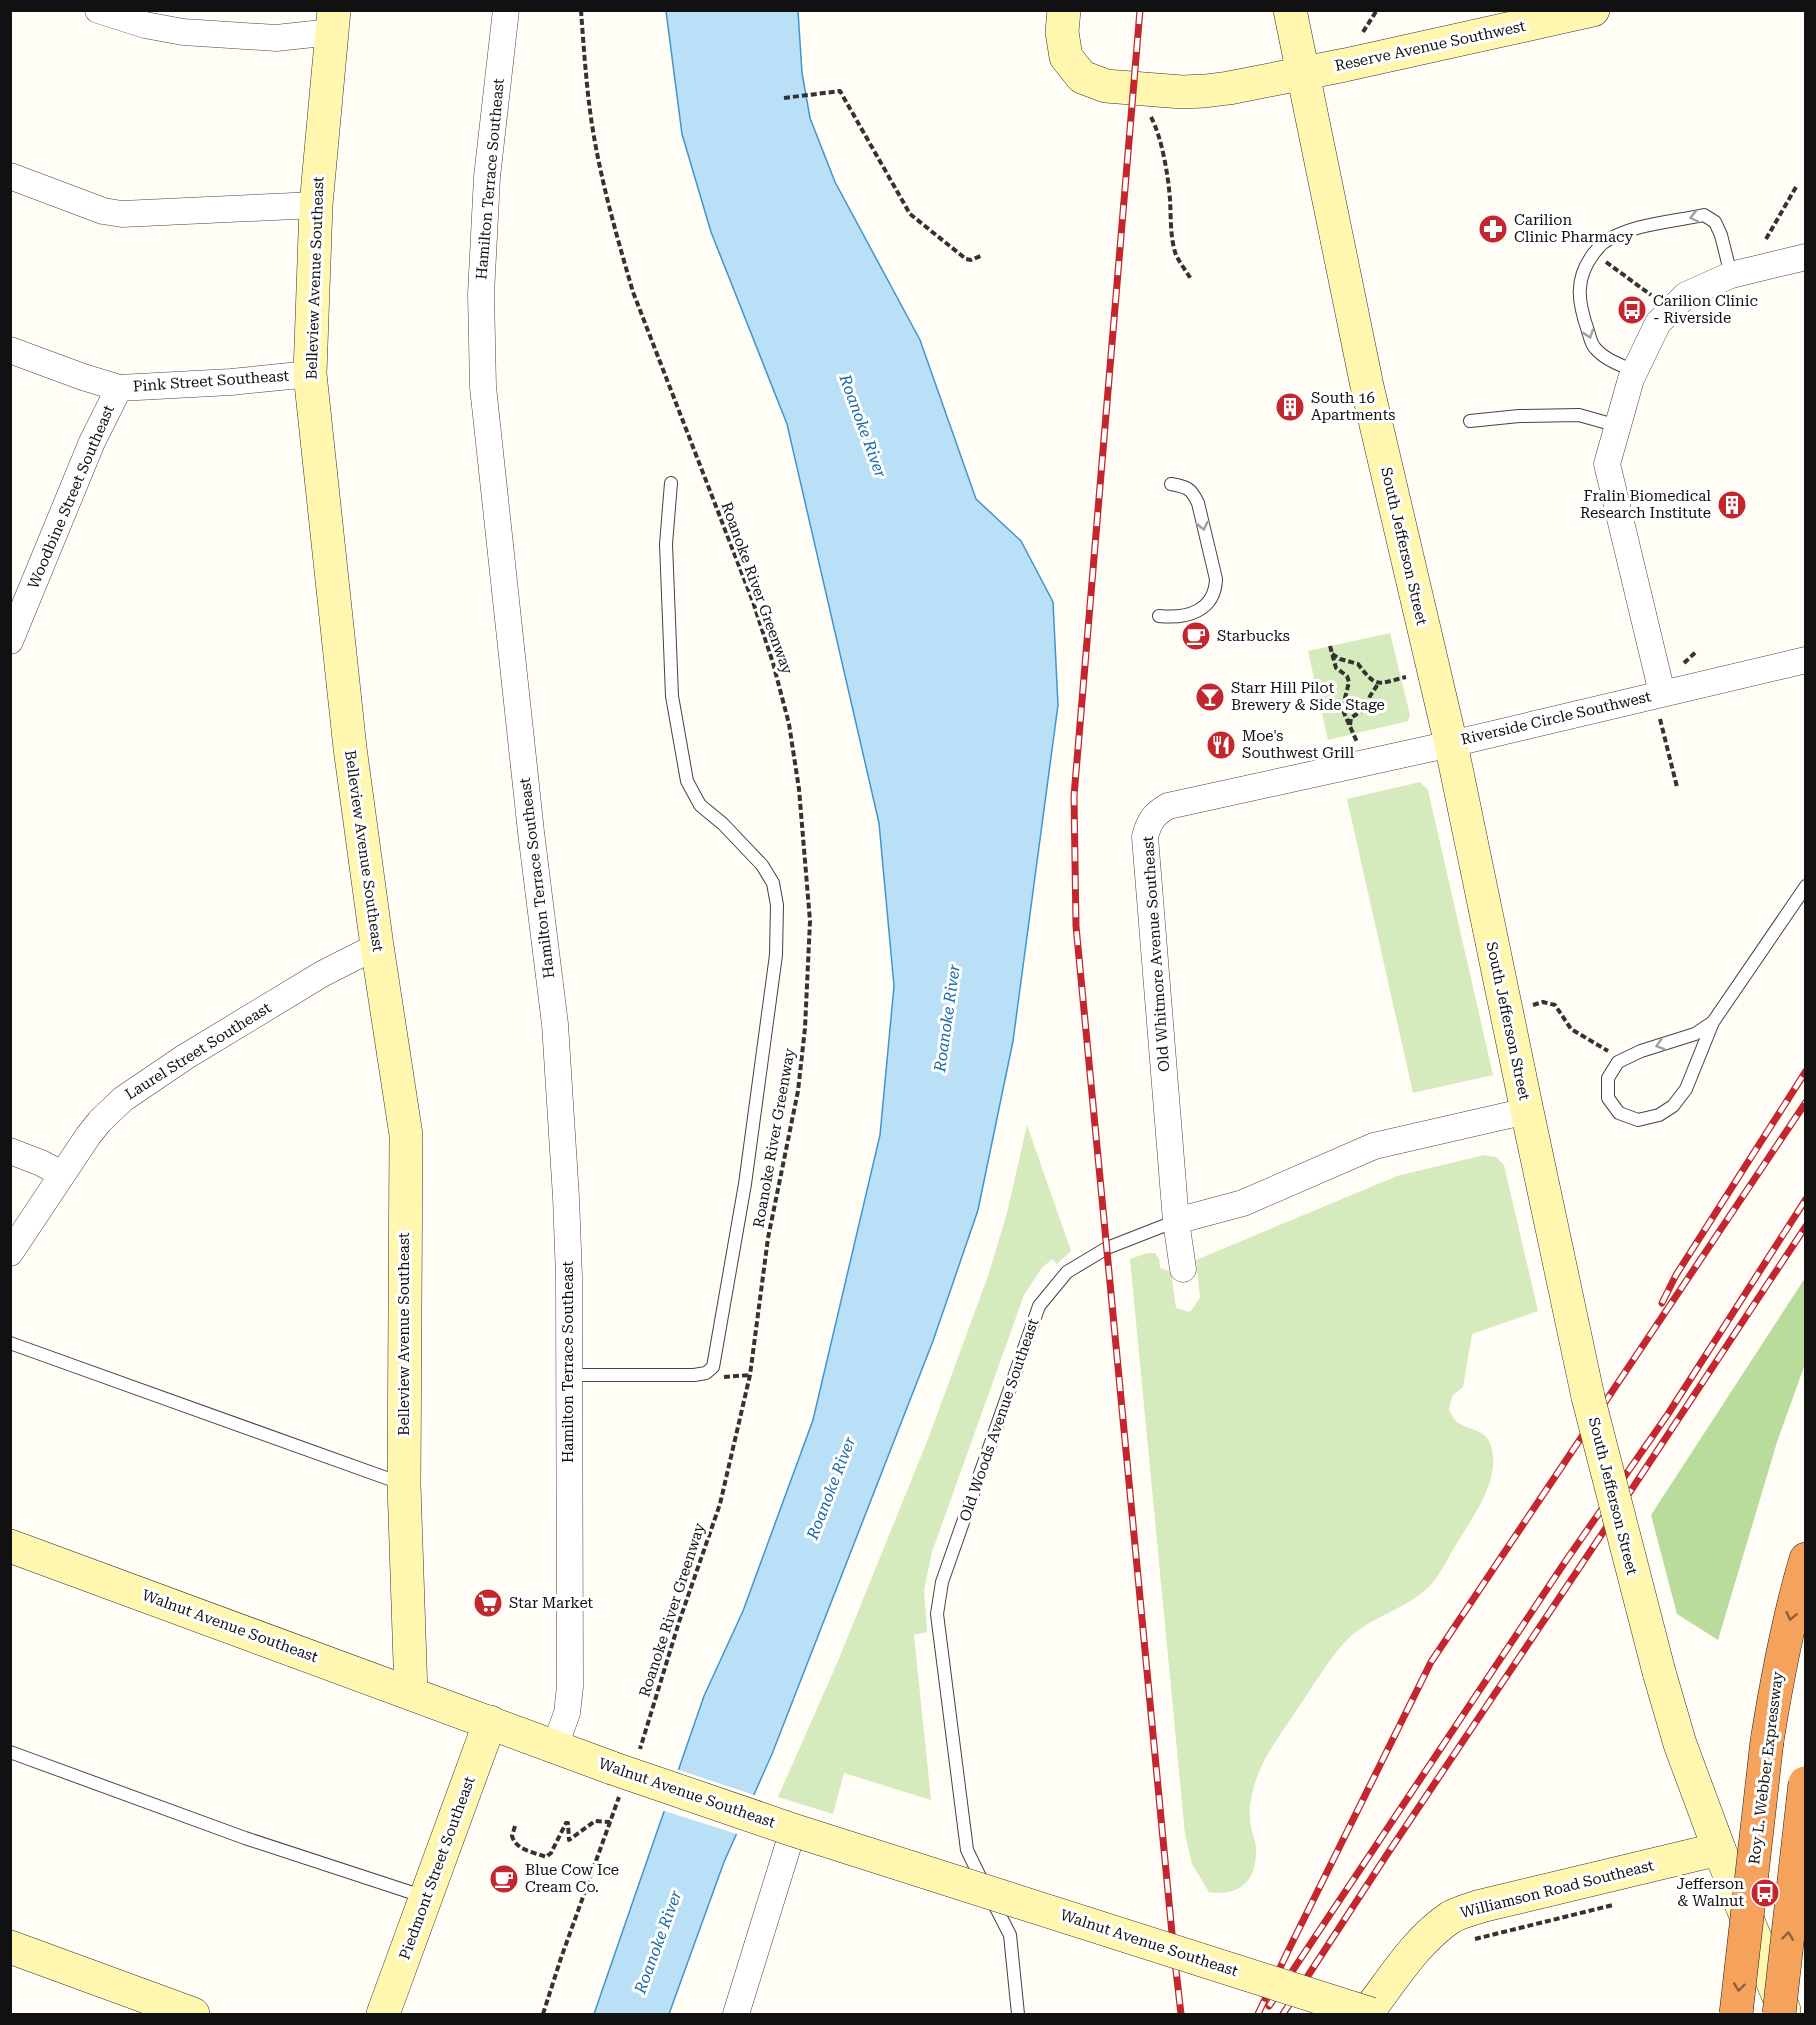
<svg xmlns="http://www.w3.org/2000/svg" width="1816" height="2025" font-family="'Roboto Serif',serif">
  <style>
    .green { fill: #d5ebbd }
    .forest { fill: #b9dc9c }
    .water { fill: #b9e0f7; stroke: #3f96cf; stroke-width: 1.5 }
    .pier { fill: #fffdf5 }
    .lines { fill: none; stroke-linecap: round; stroke-linejoin: round }
    .lane-casing { stroke: #444; stroke-width: 14 }
    .street-casing { stroke: #444; stroke-width: 27 }
    .secondary-casing { stroke: #333; stroke-width: 34 }
    .highway-casing { stroke: #222; stroke-width: 34 }
    .path { stroke: #333; stroke-width: 4; stroke-dasharray: 6 3; stroke-linecap: butt }
    .lane { stroke: #fff; stroke-width: 12 }
    .street { stroke: #fff; stroke-width: 26 }
    .secondary { stroke: #fff6b0; stroke-width: 33 }
    .highway { stroke: #f5a25d; stroke-width: 33 }
    .rail-casing { stroke: #c4262e; stroke-width: 7 }
    .rail { stroke: #fff; stroke-width: 4.5; stroke-dasharray: 14; stroke-linecap: butt }
    .secondary-bridge-casing { stroke: #333; stroke-width: 34; stroke-linecap: butt }
    .highway-bridge-casing { stroke: #222; stroke-width: 34; stroke-linecap: butt }
    .secondary-bridge { stroke: #fff6b0; stroke-width: 33 }
    .highway-bridge { stroke: #f5a25d; stroke-width: 33 }
    .oneway { stroke: #a0a0a0 }
    .oneway2 { stroke: #8e613b }
    .labels { text-anchor: middle; dominant-baseline: central; stroke-width: 6; stroke-linejoin: round; paint-order: stroke }
    .street-label { font-size: 15px; fill: #111; stroke: #fff }
    .poi-label { font-size: 15px; fill: #111; stroke: #fff; text-anchor: start }
    .water-label { font-size: 16px; font-style: italic; fill: #1768a6; stroke: #fff }
  </style>
  <rect width="100%" height="100%" fill="#fffdf5"/>
  <!-- green -->
  <g class="green">
    <path d="M1390 633 1410 715 1408 721 1328 740 1308 651Z"/>
    <path d="M1420 782 1428 790 1493 1075 1413 1093 1347 799Z"/>
    <path d="M1027 1125 1071 1251 1057 1264 1052 1259 1041 1269 1024 1295 932 1552 924 1590 927 1632 914 1635 931 1800 844 1773 833 1814 778 1797 838 1661 928 1439 988 1276 1007 1213Z"/>
    <path d="M1484 1155 1496 1157 1504 1165 1538 1311 1472 1334 1463 1387 1452 1396 1449 1410C1452 1415 1455 1422 1460 1424 1470 1430 1485 1430 1490 1443 1503 1477 1474 1515 1457 1543 1446 1560 1440 1578 1424 1591 1401 1611 1368 1618 1347 1640 1332 1655 1316 1681 1304 1699 1286 1727 1261 1757 1253 1790 1251 1798 1249 1809 1250 1817 1250 1828 1255 1838 1256 1848 1257 1880 1241 1897 1209 1892L1192 1864 1185 1834 1130 1259 1147 1253H1155L1159 1259 1160 1268 1171 1272 1176 1308 1190 1312 1200 1298 1196 1260 1397 1176Z"/>
  </g>
  <!-- forest -->
  <path class="forest" d="M1805 1278V1364L1777 1442 1718 1640 1677 1614 1651 1515Z"/>
  <!-- water -->
  <path class="water" d="M666 11H798L802 73 810 118 835 182 920 340 976 499 1021 541 1053 602 1058 705 1013 1041 978 1210 933 1341 772 1754 724 1862 669 2014H594L704 1696 743 1611 813 1420 880 1135 894 986 879 823 787 424 711 232 682 134Z"/>
  <!-- pier -->
  <path class="pier" d="M676 1769 757 1796 740 1835 661 1810Z"/>
  <g class="lines">
    <!-- lane casing -->
    <g class="lane-casing">
      <g id="lane">
        <path d="M1634 371C1621 365 1605 360 1595 348 1591 344 1590 337 1588 331 1578 302 1574 279 1594 253 1597 250 1599 246 1603 243 1631 224 1671 222 1704 215L1715 222 1721 235 1731 275"/>
        <path d="M1470 421 1519 416 1579 415 1618 426"/>
        <path d="M1159 616C1187 619 1215 611 1216 579L1198 503C1191 488 1187 487 1171 484"/>
        <path d="M1713 1022 1695 1034 1641 1051 1618 1062 1608 1078V1098L1619 1113 1638 1120 1659 1115 1673 1106 1686 1089 1713 1022 1806 886"/>
        <path d="M10 1343 403 1484"/>
        <path d="M568 1375H694L706 1373 713 1367 745 1184 776 955 777 905 773 883 762 865 723 824 700 805 687 781 672 696 666 544 671 483"/>
        <path d="M10 1752 245 1838 425 1897"/>
        <path d="M984 1885 967 1850 937 1614 942 1582 1039 1306 1067 1272 1107 1248 1176 1221"/>
        <path d="M992 1900 1010 1935 1018 2014"/>
      </g>
    </g>
    <!-- street casing -->
    <g class="street-casing">
      <g id="street">
        <path d="M98 10 145 25 183 32 276 38 332 32"/>
        <path d="M506 10 487 177 481 294 483 387 531 832 555 1024 566 1197 569 1277 570 1687 567 1713 555 1746"/>
        <path d="M10 176 103 211 122 214 316 205"/>
        <path d="M10 350 83 377 119 388 231 382 310 374"/>
        <path d="M10 641 92 442 119 388"/>
        <path d="M1662 693 1607 464 1631 379 1658 323 1686 295 1731 275 1806 257"/>
        <path d="M10 1151 41 1163 62 1174"/>
        <path d="M1176 1221 1243 1203 1374 1146 1527 1111"/>
        <path d="M10 1253 88 1136 100 1121 123 1099 185 1057 322 974 377 946"/>
        <path d="M1183 1269 1176 1221 1145 837C1149 821 1154 814 1168 806L1451 744 1806 660"/>
        <path d="M736 2014 793 1830"/>
      </g>
    </g>
    <!-- secondary casing -->
    <g class="secondary-casing">
      <g id="secondary">
        <path d="M334 10 316 205 310 374 350 748 377 946 406 1135 404 1485 411 1693"/>
        <path d="M1064 10 1062 32 1066 57 1082 77 1106 86 1182 92 1205 91 1229 88 1345 65 1593 10"/>
        <path d="M1290 10 1367 386 1451 744 1527 1111 1588 1397"/>
        <path d="M10 1546 612 1768"/>
        <path d="M1659 1672 1680 1744 1719 1849 1784 2010"/>
        <path d="M10 1947 193 2014"/>
        <path d="M383 2014 490 1722"/>
        <path d="M1366 2014C1392 1981 1415 1941 1451 1917 1460 1912 1472 1909 1481 1906L1719 1849"/>
      </g>
    </g>
    <!-- highway casing -->
    <g class="highway-casing">
      <path id="highway" d="M1767 1741C1777 1679 1788 1619 1806 1559"/>
    </g>
    <!-- path -->
    <g class="path">
      <path d="M581 10C583 38 585 66 588 94 595 161 614 227 633 292L753 602 773 663 789 724 799 789 810 921 805 1028 798 1091 768 1238 750 1375 720 1504 679 1622 640 1749"/>
      <path d="M1363 32 1377 10"/>
      <path d="M784 98 840 91 910 214 966 259 971 260 983 255"/>
      <path d="M1151 117C1162 138 1168 174 1170 199 1171 217 1170 238 1176 255 1180 263 1186 271 1191 279"/>
      <path d="M1567 233 1581 243"/>
      <path d="M1766 239 1796 187"/>
      <path d="M1606 262 1651 295"/>
      <path d="M1330 646 1336 668 1347 676 1349 682 1343 706 1344 713 1357 742"/>
      <path d="M1332 654 1340 659 1358 664C1377 689 1377 684 1406 677"/>
      <path d="M1684 663 1697 651"/>
      <path d="M1660 719 1677 787"/>
      <path d="M1350 725 1351 718 1367 707 1370 696 1378 684"/>
      <path d="M1533 1005 1543 1002 1555 1005 1571 1029 1608 1051"/>
      <path d="M724 1377 750 1375"/>
      <path d="M515 1826 512 1836C516 1850 533 1852 546 1857L551 1853 566 1823H568L569 1840 595 1821 610 1822"/>
      <path d="M1475 1939 1613 1905"/>
      <path d="M543 2014 561 1958 619 1797"/>
    </g>
    <!-- lane -->
    <use href="#lane" class="lane"/>
    <!-- street -->
    <use href="#street" class="street"/>
    <!-- secondary -->
    <use href="#secondary" class="secondary"/>
    <!-- highway -->
    <use href="#highway" class="highway"/>
    <!-- rail casing -->
    <g class="rail-casing">
      <g id="rail">
        <path d="M1140 10 1074 796 1076 926 1173 1944 1181 2014"/>
        <path d="M1662 1303 1676 1275 1806 1071"/>
        <path d="M1269 2006 1565 1562 1668 1414 1806 1199"/>
        <path d="M1258 2014 1288 1951 1431 1662 1806 1102"/>
        <path d="M1283 2014 1388 1853 1622 1504 1806 1226"/>
      </g>
    </g>
    <!-- rail -->
    <use href="#rail" class="rail"/>
    <!-- secondary-bridge casing -->
    <g class="secondary-bridge-casing">
      <g id="secondary-bridge">
        <path d="M1588 1397 1659 1672"/>
        <path d="M612 1768 793 1830 1371 2014"/>
      </g>
    </g>
    <!-- highway-bridge casing -->
    <g class="highway-bridge-casing">
      <g id="highway-bridge">
        <path d="M1736 2014 1767 1741"/>
        <path d="M1779 2014 1805 1783"/>
      </g>
    </g>
    <!-- secondary-bridge -->
    <use href="#secondary-bridge" class="secondary-bridge"/>
    <!-- highway-bridge -->
    <use href="#highway-bridge" class="highway-bridge"/>
  </g>
  <!-- one-way arrows -->
  <defs><path id="oneway-chevron" d="M-2-3.5L2.5 0L-2 3.5" fill="none" stroke-width="1.6" stroke-linecap="round" stroke-linejoin="round" transform="scale(1.5)"/></defs>
  <g class="oneway">
    <use href="#oneway-chevron" transform="translate(1694 217) rotate(168)"/>
    <use href="#oneway-chevron" transform="translate(1589 334) rotate(71)"/>
    <use href="#oneway-chevron" transform="translate(1203 526) rotate(77)"/>
    <use href="#oneway-chevron" transform="translate(1660 1045) rotate(164)"/>
  </g>
  <g class="oneway2">
    <use href="#oneway-chevron" transform="translate(1791 1616) rotate(103)"/>
    <use href="#oneway-chevron" transform="translate(1788 1936) rotate(-83)"/>
    <use href="#oneway-chevron" transform="translate(1739 1987) rotate(97)"/>
  </g>
  <!-- icons -->
  <defs>
    <g id="pharmacy-disc" transform="scale(1.5)"><circle r="9.5" fill="#c4262e" stroke="#fff"/><path d="M-2-6h4v4h4v4h-4v4h-4v-4h-4v-4h4Z" fill="#fff"/></g>
    <g id="bus-disc" transform="scale(1.5)"><circle r="9.5" fill="#c4262e" stroke="#fff"/><path d="M-5-6H5V4H4V6H2V4H-2V6H-4V4H-5ZM-3.5-4V0h7V-4ZM-3.5 1.2v1.5H-2V1.2ZM2 1.2v1.5H3.5V1.2Z" fill="#fff"/></g>
    <g id="building-disc" transform="scale(1.5)"><circle r="9.5" fill="#c4262e" stroke="#fff"/><path d="M-4-6H4V6H1V3H-1V6H-4ZM-2.5-4.3h1.7v1.8h-1.7ZM.8-4.3h1.7v1.8H.8ZM-2.5-1h1.7V.8h-1.7ZM.8-1h1.7V.8H.8Z" fill="#fff"/></g>
    <g id="cafe-disc" transform="scale(1.5)"><circle r="9.5" fill="#c4262e" stroke="#fff"/><path d="M-5.5-4.5H6V0H3Q3 3.5 0 3.5H-2.5Q-5.5 3.5-5.5 0ZM3-3.2v2h1.7v-2ZM-6 4.5H4V6H-6Z" fill="#fff"/></g>
    <g id="bar-disc" transform="scale(1.5)"><circle r="9.5" fill="#c4262e" stroke="#fff"/><path d="M-6-5H6L.8 .8V4.5H3.5V6h-7V4.5H-.8V.8Z" fill="#fff"/></g>
    <g id="restaurant-disc" transform="scale(1.5)"><circle r="9.5" fill="#c4262e" stroke="#fff"/><path d="M-5-6h1v4h1v-4h1v4h1v-4h1v5L-1.5 .5V6h-2V.5L-5-1ZM5-6V6H3V1.5H1.5Q1.5-4 5-6Z" fill="#fff"/></g>
    <g id="supermarket-disc" transform="scale(1.5)"><circle r="9.5" fill="#c4262e" stroke="#fff"/><path d="M-6-5.5h2.5l.6 2H6L4.5 2H-2.5L-4.4-4H-6ZM-1.5 3.2a1.3 1.3 0 1 0 .1 0ZM3 3.2a1.3 1.3 0 1 0 .1 0Z" fill="#fff"/></g>
  </defs>
  <g fill-rule="evenodd">
    <use href="#pharmacy-disc" x="1493" y="229"/>
    <use href="#bus-disc" x="1632" y="310"/>
    <use href="#building-disc" x="1290" y="407"/>
    <use href="#building-disc" x="1732" y="505"/>
    <use href="#cafe-disc" x="1196" y="636"/>
    <use href="#bar-disc" x="1210" y="697"/>
    <use href="#restaurant-disc" x="1221" y="745"/>
    <use href="#supermarket-disc" x="488" y="1603"/>
    <use href="#cafe-disc" x="504" y="1879"/>
    <use href="#bus-disc" x="1765" y="1893"/>
  </g>
  <g class="labels">
    <!-- street labels -->
    <g class="street-label">
      <text transform="translate(1430 46) rotate(-12)">Reserve Avenue Southwest</text>
      <text transform="translate(490 179) rotate(-85)">Hamilton Terrace Southeast</text>
      <text transform="translate(315 278) rotate(-88)">Belleview Avenue Southeast</text>
      <text transform="translate(211 381) rotate(-4)">Pink Street Southeast</text>
      <text transform="translate(71 497) rotate(-67)">Woodbine Street Southeast</text>
      <text transform="translate(1404 546) rotate(77)">South Jefferson Street</text>
      <text transform="translate(757 588) rotate(70)">Roanoke River Greenway</text>
      <text transform="translate(1556 718) rotate(-13)">Riverside Circle Southwest</text>
      <text transform="translate(364 851) rotate(82)">Belleview Avenue Southeast</text>
      <text transform="translate(537 878) rotate(-97)">Hamilton Terrace Southeast</text>
      <text transform="translate(1156 954) rotate(-94)">Old Whitmore Avenue Southeast</text>
      <text transform="translate(1508 1021) rotate(78)">South Jefferson Street</text>
      <text transform="translate(198 1051) rotate(-32)">Laurel Street Southeast</text>
      <text transform="translate(774 1138) rotate(-80)">Roanoke River Greenway</text>
      <text transform="translate(404 1334) rotate(-90)">Belleview Avenue Southeast</text>
      <text transform="translate(568 1362) rotate(-90)">Hamilton Terrace Southeast</text>
      <text transform="translate(999 1420) rotate(-71)">Old Woods Avenue Southeast</text>
      <text transform="translate(1613 1496) rotate(76)">South Jefferson Street</text>
      <text transform="translate(672 1610) rotate(-72)">Roanoke River Greenway</text>
      <text transform="translate(230 1626) rotate(20)">Walnut Avenue Southeast</text>
      <text transform="translate(1766 1768) rotate(-83)">Roy L. Webber Expressway</text>
      <text transform="translate(687 1793) rotate(19)">Walnut Avenue Southeast</text>
      <text transform="translate(437 1868) rotate(-70)">Piedmont Street Southeast</text>
      <text transform="translate(1557 1889) rotate(-14)">Williamson Road Southeast</text>
      <text transform="translate(1149 1943) rotate(18)">Walnut Avenue Southeast</text>
    </g>
    <!-- poi labels -->
    <g class="poi-label">
      <text x="1514" y="220">Carilion<tspan x="1514" dy="17">Clinic Pharmacy</tspan></text>
      <text x="1653" y="301">Carilion Clinic<tspan x="1653" dy="17">- Riverside</tspan></text>
      <text x="1311" y="398">South 16<tspan x="1311" dy="17">Apartments</tspan></text>
      <text x="1711" y="496" text-anchor="end">Fralin Biomedical<tspan x="1711" dy="17">Research Institute</tspan></text>
      <text x="1217" y="636">Starbucks</text>
      <text x="1231" y="688">Starr Hill Pilot<tspan x="1231" dy="17">Brewery &amp; Side Stage</tspan></text>
      <text x="1242" y="736">Moe's<tspan x="1242" dy="17">Southwest Grill</tspan></text>
      <text x="509" y="1603">Star Market</text>
      <text x="525" y="1870">Blue Cow Ice<tspan x="525" dy="17">Cream Co.</tspan></text>
      <text x="1744" y="1884" text-anchor="end">Jefferson<tspan x="1744" dy="17">&amp; Walnut</tspan></text>
    </g>
    <!-- water labels -->
    <g class="water-label">
      <text transform="translate(863 426) rotate(70)">Roanoke River</text>
      <text transform="translate(947 1018) rotate(-82)">Roanoke River</text>
      <text transform="translate(831 1488) rotate(-69)">Roanoke River</text>
      <text transform="translate(658 1942) rotate(-70)">Roanoke River</text>
    </g>
  </g>
  <!-- border -->
  <rect width="1816" height="2025" fill="none" stroke="#111111" stroke-width="24"/>
</svg>
